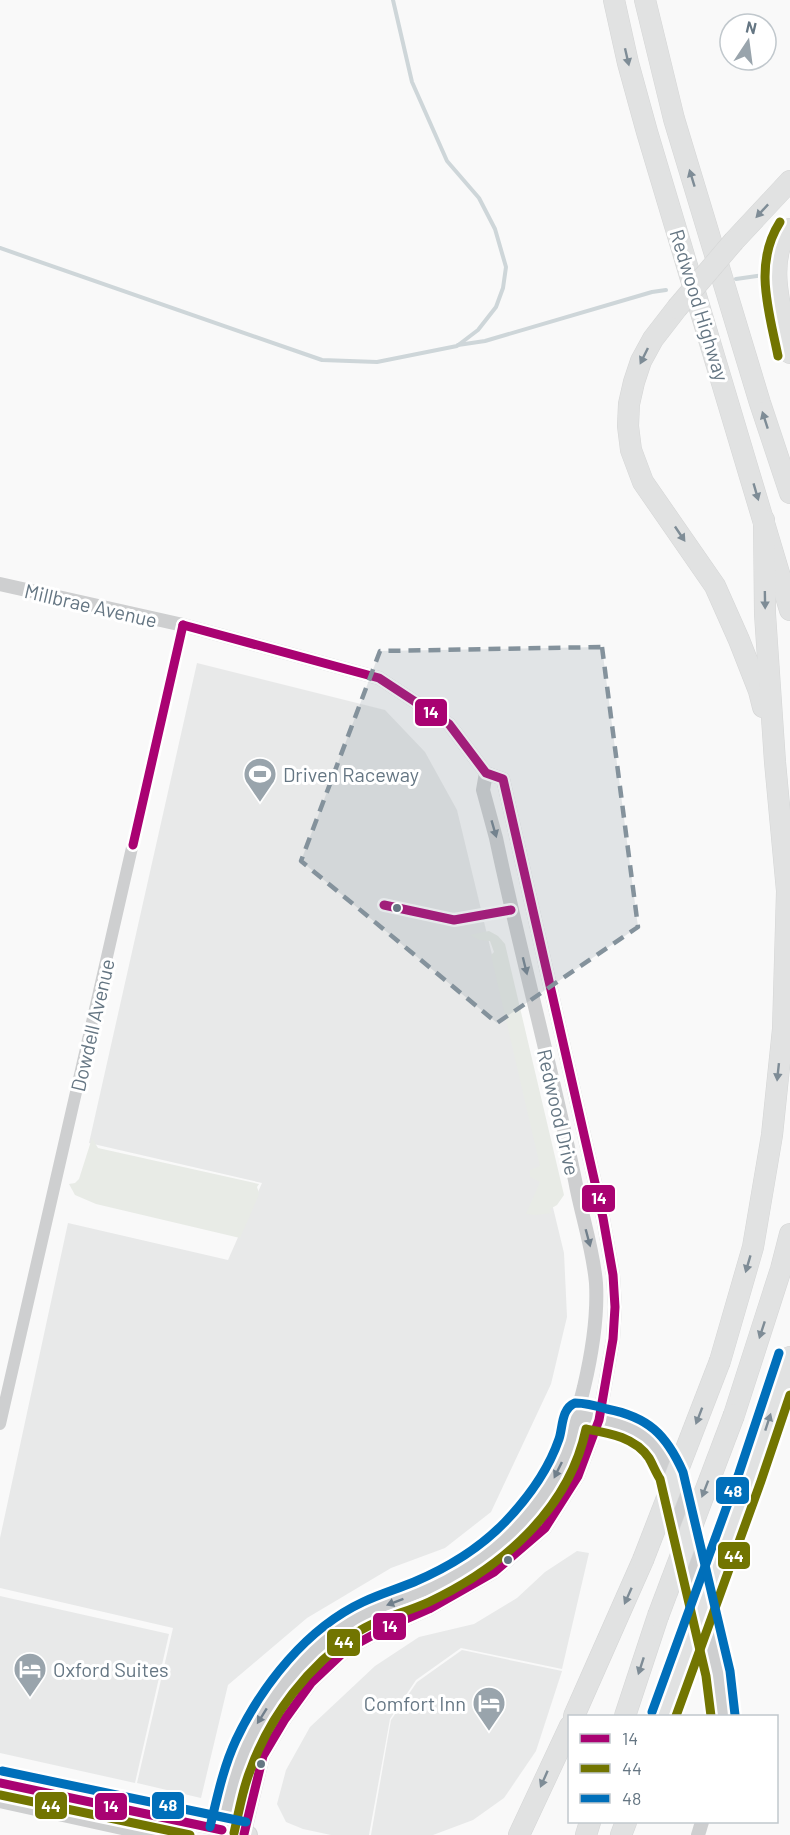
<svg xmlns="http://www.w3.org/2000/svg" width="790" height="1835" font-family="Barlow,sans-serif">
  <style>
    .built { fill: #e8e9e9 }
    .green { fill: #e8ebe6 }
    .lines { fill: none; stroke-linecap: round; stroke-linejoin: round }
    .stream { stroke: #ced6d9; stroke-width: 4 }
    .primary-casing { stroke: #d5d6d7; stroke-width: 20 }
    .motorway-casing { stroke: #d5d6d6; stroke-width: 22 }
    .minor { stroke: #cecfd0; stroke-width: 12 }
    .tertiary { stroke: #cecfd0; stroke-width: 14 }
    .primary { stroke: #e1e2e2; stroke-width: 18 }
    .motorway { stroke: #e1e2e2; stroke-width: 21 }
    .motorway-bridge-casing { stroke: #d5d6d6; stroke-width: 22; stroke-linecap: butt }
    .motorway-bridge { stroke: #e1e2e2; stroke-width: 21 }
    .bus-1-casing { stroke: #fff; stroke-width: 14 }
    .bus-2-casing { stroke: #fff; stroke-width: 14 }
    .bus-3-casing { stroke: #fff; stroke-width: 14 }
    .bus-1 { stroke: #a90272; stroke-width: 9 }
    .bus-2 { stroke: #727501; stroke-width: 9 }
    .bus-3 { stroke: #006fba; stroke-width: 9 }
    .oneway { fill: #7e8c96 }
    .oneway2 { fill: #707f8b }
    .marked { fill: #84929c; fill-opacity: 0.2; stroke: #84929c; stroke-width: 4.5; stroke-dasharray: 12 8; stroke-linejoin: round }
    .bus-dot { fill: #657683; stroke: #fff; stroke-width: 2 }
    .labels { text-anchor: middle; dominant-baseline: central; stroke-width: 6; stroke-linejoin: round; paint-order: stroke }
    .street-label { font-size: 20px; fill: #657683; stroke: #fff }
    .poi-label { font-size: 20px; fill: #657683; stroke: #fff; text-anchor: start }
    .line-badge { stroke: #fff; stroke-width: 2 }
    .badge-label { font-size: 16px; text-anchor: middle; font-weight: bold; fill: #fff }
  </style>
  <rect width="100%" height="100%" fill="#f9f9f9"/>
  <!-- built -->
  <g class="built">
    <path d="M197 663 385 710 425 752 457 810 564 1253 567 1317 551 1384 491 1512 445 1548 391 1568 307 1618 228 1685 201 1798 137 1783 173 1628 0 1588V1538L68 1223 228 1260 262 1183 89 1143Z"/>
    <path d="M577 1551 589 1553 562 1669 461 1648 416 1680 390 1719 369 1835H331L303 1829 286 1822 277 1804 286 1770 310 1727 375 1666 419 1637 474 1624 517 1598 545 1572Z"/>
    <path d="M0 1596 169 1634 135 1783 0 1753Z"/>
    <path d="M462 1650 562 1671 536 1751 504 1798 473 1820 433 1835H371L391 1720 417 1682Z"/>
  </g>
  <!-- green -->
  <g class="green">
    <path d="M489 931 498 936 505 944 564 1195 557 1205 550 1209 552 1213 536 1215 526 1214 540 1182 530 1177V1170L540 1166 491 955 494 952 490 941 480 940 470 935Z"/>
    <path d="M92 1138 98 1148 259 1184 257 1187 259 1193 258 1197 240 1238 96 1204 75 1195 69 1184 75 1183 79 1179Z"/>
  </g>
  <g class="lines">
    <!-- stream -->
    <g class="stream">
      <path d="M0 248 322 360 377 362 457 346 478 330 496 307 503 288 506 267 495 229 479 198 447 161 412 82 393 0"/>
      <path d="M736 279 764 275"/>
      <path d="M458 345 485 341 652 292 666 290"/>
    </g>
    <!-- primary casing -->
    <g class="primary-casing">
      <path id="primary" d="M221 1835 222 1830 248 1835"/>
    </g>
    <!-- motorway casing -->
    <g class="motorway-casing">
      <g id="motorway">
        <path d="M614 0 628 63 647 132 790 610"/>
        <path d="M645 0 674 119 760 403 790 493"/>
        <path d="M790 229C763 259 783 317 790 353"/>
        <path d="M734 241 790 181"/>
        <path d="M677 308 653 339 641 361 634 382 629 404 628 426 631 450 643 482 715 586 739 640 759 691 763 707"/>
        <path d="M720 1361 753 1247 772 1135 783 1029 787 891 775 762 765 614 764 520"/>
        <path d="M734 1415 781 1269 790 1234"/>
        <path d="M750 1477 790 1357"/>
        <path d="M574 1716 643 1560"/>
        <path d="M625 1716 658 1616"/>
        <path d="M663 1716 674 1685"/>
        <path d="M519 1835 570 1726"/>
        <path d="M586 1835 590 1822"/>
        <path d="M621 1835 626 1822"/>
      </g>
    </g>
    <!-- minor -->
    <path class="minor" d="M0 1424 183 625"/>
    <!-- tertiary -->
    <g class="tertiary">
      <path d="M0 584 183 625 379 678 449 724 486 773 503 779 603 1218 613 1275 615 1307 613 1339 599 1420 578 1476 545 1528 494 1572 429 1609 386 1628 347 1649 311 1683 285 1719 263 1756 244 1835"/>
      <path d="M577 1415C605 1421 640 1423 658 1450 663 1457 666 1467 671 1475L718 1674 723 1716"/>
      <path d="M0 1783 222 1830C228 1809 231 1787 238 1767 258 1710 300 1656 351 1622 385 1599 428 1592 463 1571 509 1544 553 1495 570 1444 575 1425 579 1406 584 1387 592 1353 598 1318 596 1283 593 1248 581 1214 575 1180 551 1065 520 952 496 838L483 790 486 773"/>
      <path d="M0 1801 154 1835"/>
      <path d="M698 1835 702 1822"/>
    </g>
    <!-- primary -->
    <use href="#primary" class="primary"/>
    <!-- motorway -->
    <use href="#motorway" class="motorway"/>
    <!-- motorway-bridge casing -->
    <g class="motorway-bridge-casing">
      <g id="motorway-bridge">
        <path d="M677 308 734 241"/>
        <path d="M643 1560 720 1361"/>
        <path d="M658 1616 734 1415"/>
        <path d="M674 1685 750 1477"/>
      </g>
    </g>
    <!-- motorway-bridge -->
    <use href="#motorway-bridge" class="motorway-bridge"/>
    <!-- bus-1 casing -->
    <g class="bus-1-casing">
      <g id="bus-1">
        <path d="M183 625 379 678 449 724 486 773 503 779 603 1218 613 1275 615 1307 613 1339 599 1420 578 1476 545 1528 494 1572 429 1609 386 1628 347 1649 311 1683 285 1719 263 1756 244 1834"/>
        <path d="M133 845 183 625"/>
        <path d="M384 905 454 920 511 910"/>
        <path d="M0 1783 222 1830"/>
      </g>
    </g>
    <!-- bus-2 casing -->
    <g class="bus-2-casing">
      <g id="bus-2">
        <path d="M778 356C769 311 753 264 780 222"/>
        <path d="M676 1716 761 1481 790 1395"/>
        <path d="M0 1795 190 1835"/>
        <path d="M234 1833C239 1812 242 1791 250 1771 270 1715 308 1666 358 1632 379 1618 405 1613 429 1602 501 1568 569 1510 586 1429 609 1433 635 1437 649 1458 653 1465 656 1473 660 1479L706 1676 711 1716"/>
      </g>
    </g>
    <!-- bus-3 casing -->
    <g class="bus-3-casing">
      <g id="bus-3">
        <path d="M652 1712 739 1473 779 1353"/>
        <path d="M2 1771 246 1822"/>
        <path d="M210 1827C217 1798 223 1768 236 1740 262 1685 307 1628 363 1602 380 1594 397 1589 414 1582 447 1568 480 1548 505 1522 528 1498 548 1471 559 1439 563 1427 561 1409 575 1403 585 1403 597 1406 607 1409 648 1417 666 1434 683 1472L730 1671 735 1715"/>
      </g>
    </g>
    <!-- bus-1 -->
    <use href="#bus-1" class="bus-1"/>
    <!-- bus-2 -->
    <use href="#bus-2" class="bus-2"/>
    <!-- bus-3 -->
    <use href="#bus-3" class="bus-3"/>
  </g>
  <!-- one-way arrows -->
  <defs><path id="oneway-solid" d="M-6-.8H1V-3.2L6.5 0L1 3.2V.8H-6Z" transform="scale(1.5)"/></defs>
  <g class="oneway">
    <use href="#oneway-solid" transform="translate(627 57) rotate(77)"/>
    <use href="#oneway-solid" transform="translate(692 178) rotate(-107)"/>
    <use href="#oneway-solid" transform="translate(762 211) rotate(133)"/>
    <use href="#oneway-solid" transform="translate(644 356) rotate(116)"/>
    <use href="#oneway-solid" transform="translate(765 420) rotate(-108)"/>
    <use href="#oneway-solid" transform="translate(756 492) rotate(74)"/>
    <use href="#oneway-solid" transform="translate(680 534) rotate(56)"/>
    <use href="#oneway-solid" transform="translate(765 600) rotate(89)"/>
    <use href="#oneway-solid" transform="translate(778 1072) rotate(96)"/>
    <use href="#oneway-solid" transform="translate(748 1264) rotate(106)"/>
    <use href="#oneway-solid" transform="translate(762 1330) rotate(108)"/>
    <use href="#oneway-solid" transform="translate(699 1416) rotate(111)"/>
    <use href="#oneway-solid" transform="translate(768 1422) rotate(-72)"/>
    <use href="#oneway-solid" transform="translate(705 1489) rotate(111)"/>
    <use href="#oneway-solid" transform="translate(628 1596) rotate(114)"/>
    <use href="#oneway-solid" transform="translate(641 1666) rotate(108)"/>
    <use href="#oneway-solid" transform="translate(544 1779) rotate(114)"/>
  </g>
  <g class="oneway2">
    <use href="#oneway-solid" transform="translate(494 829) rotate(74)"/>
    <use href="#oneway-solid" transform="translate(525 966) rotate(76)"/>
    <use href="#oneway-solid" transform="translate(588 1238) rotate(75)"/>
    <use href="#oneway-solid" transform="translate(558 1470) rotate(116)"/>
    <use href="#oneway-solid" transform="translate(395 1602) rotate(159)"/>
    <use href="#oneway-solid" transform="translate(262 1716) rotate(122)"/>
  </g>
  <!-- marked area -->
  <path class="marked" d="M602 647 638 927 497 1023 301 861 380 651Z"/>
  <!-- icons -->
  <defs>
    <g id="stadium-pin" transform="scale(1.725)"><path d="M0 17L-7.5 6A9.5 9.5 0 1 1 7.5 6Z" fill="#99a4ac" stroke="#fff"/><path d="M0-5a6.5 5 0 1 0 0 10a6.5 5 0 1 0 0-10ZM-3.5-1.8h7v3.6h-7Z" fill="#fff"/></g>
    <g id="hotel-pin" transform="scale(1.725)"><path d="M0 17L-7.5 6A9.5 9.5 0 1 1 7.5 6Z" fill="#99a4ac" stroke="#fff"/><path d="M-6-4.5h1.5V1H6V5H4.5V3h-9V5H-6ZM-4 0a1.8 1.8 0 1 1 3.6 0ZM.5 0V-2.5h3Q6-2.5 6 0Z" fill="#fff"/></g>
  </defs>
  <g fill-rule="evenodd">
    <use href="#stadium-pin" x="260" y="774"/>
    <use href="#hotel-pin" x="30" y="1669"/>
    <use href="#hotel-pin" x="489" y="1703"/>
  </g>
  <!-- markers -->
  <g class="bus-dot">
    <circle cx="397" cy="908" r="5"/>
    <circle cx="508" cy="1560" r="5"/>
    <circle cx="261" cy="1764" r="5"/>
  </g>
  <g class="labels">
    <!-- street labels -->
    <g class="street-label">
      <text transform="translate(700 305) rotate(73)">Redwood Highway</text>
      <text transform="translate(91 605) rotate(13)">Millbrae Avenue</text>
      <text transform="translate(92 1025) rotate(-77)">Dowdell Avenue</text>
      <text transform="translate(559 1112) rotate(77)">Redwood Drive</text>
    </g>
    <!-- poi labels -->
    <g class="poi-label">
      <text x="283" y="774">Driven Raceway</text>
      <text x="53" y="1669">Oxford Suites</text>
      <text x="466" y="1703" text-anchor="end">Comfort Inn</text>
    </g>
  </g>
  <g class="line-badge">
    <rect x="414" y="698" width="34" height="29" rx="6" fill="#a90272"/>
    <rect x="581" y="1184" width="35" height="29" rx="6" fill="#a90272"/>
    <rect x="715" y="1476" width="35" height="29" rx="6" fill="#006fba"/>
    <rect x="717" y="1541" width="34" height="29" rx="6" fill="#727501"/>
    <rect x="372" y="1612" width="35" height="29" rx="6" fill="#a90272"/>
    <rect x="326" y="1628" width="35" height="29" rx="6" fill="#727501"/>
    <rect x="151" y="1791" width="34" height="29" rx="6" fill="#006fba"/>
    <rect x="34" y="1791" width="34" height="29" rx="6" fill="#727501"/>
    <rect x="94" y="1792" width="34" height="29" rx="6" fill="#a90272"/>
  </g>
  <g class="badge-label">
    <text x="431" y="718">14</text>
    <text x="599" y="1204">14</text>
    <text x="733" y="1497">48</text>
    <text x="734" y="1562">44</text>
    <text x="390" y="1632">14</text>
    <text x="344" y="1648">44</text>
    <text x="168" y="1811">48</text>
    <text x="51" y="1812">44</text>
    <text x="111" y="1812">14</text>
  </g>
  <!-- legend -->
  <rect x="568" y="1715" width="210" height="108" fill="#ffffff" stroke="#c1c8cd" stroke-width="1.5"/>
  <rect x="580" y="1734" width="30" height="9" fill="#a90272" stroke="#c1c8cd" stroke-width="1.5"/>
  <text x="622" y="1745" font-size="18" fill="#657683">14</text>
  <rect x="580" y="1764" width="30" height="9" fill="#727501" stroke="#c1c8cd" stroke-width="1.5"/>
  <text x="622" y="1775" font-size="18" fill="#657683">44</text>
  <rect x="580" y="1794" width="30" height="9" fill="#006fba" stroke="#c1c8cd" stroke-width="1.5"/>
  <text x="622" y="1805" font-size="18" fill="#657683">48</text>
  <!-- north arrow -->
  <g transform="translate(748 42) rotate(13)"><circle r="28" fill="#ffffff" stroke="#c1c8cd" stroke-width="1.5"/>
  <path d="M0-4.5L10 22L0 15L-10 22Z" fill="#99a4ac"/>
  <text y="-9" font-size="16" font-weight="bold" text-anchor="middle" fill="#657683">N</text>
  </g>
</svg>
